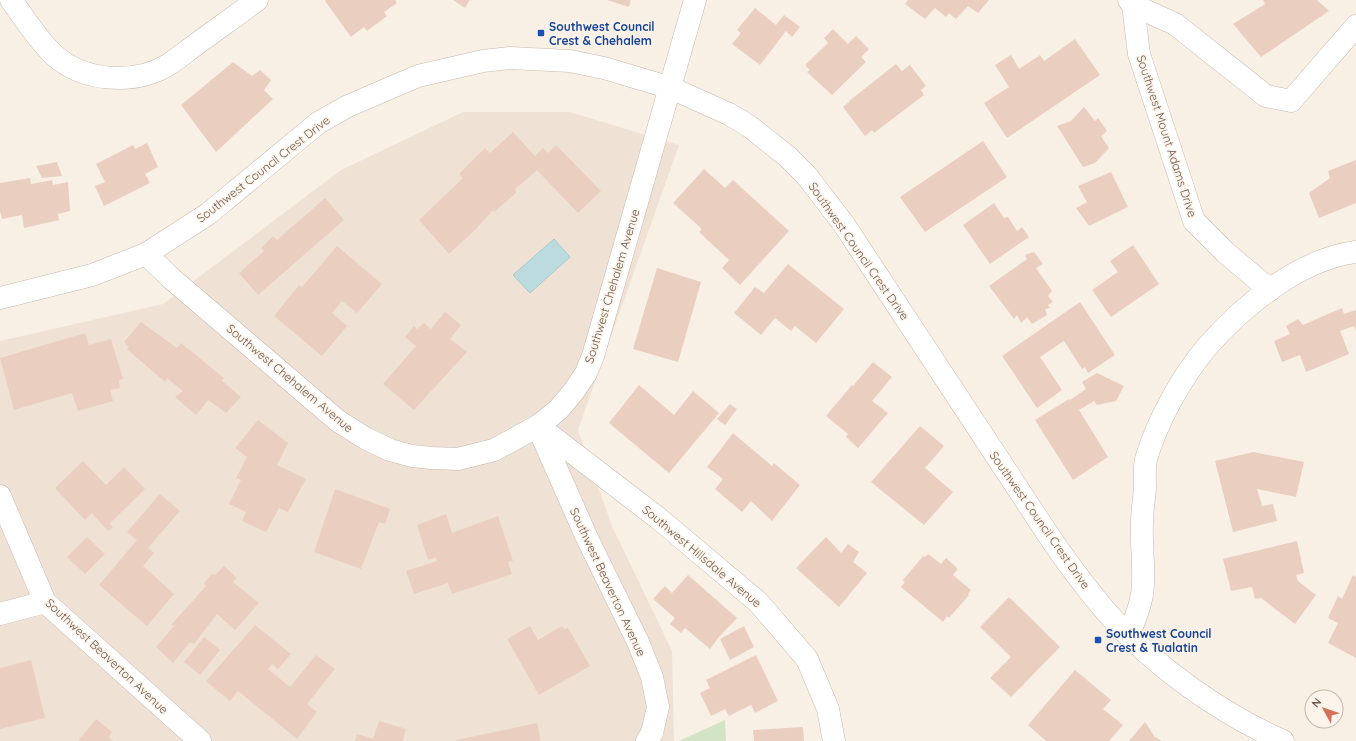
<svg xmlns="http://www.w3.org/2000/svg" width="1356" height="741" font-family="Quicksand,sans-serif">
  <style>
    .residential { fill: #efe2d4 }
    .green { fill: #d3e4c5 }
    .water { fill: #bcdbdf; stroke: #a4cacf }
    .building { fill: #eacfc0 }
    .lines { fill: none; stroke-linecap: round; stroke-linejoin: round }
    .minor-casing { stroke: #c8b8ad; stroke-width: 23 }
    .tertiary-casing { stroke: #c8b8ad; stroke-width: 23 }
    .minor { stroke: #fff; stroke-width: 22 }
    .tertiary { stroke: #fff; stroke-width: 22 }
    .transit-dot { fill: #1a4fb4; stroke: #fcf4ea; stroke-width: 1.5 }
    .labels { text-anchor: middle; dominant-baseline: central; stroke-width: 3; stroke-linejoin: round; paint-order: stroke }
    .transit-label { font-size: 12px; font-weight: bold; fill: #164399; stroke: #fcf4ea; text-anchor: start }
    .street-label { font-size: 12px; fill: #6e584e; stroke: #fcf4ea }
  </style>
  <rect width="100%" height="100%" fill="#f9f0e5"/>
  <!-- residential -->
  <path class="residential" d="M463 112H570L679 145 578 430 612 526 672 651 674 741H0V341L163 304 341 170Z"/>
  <!-- green -->
  <path class="green" d="M725 720 726 741H679Z"/>
  <!-- water -->
  <path class="water" d="M554 239 570 257 530 293 513 275Z"/>
  <!-- building -->
  <g class="building">
    <path d="M326 0H395L397 3 384 12 387 16 367 31 364 27 351 37 325 1Z"/>
    <path d="M453 0H470L465 8Z"/>
    <path d="M607 0H631L629 7Z"/>
    <path d="M908 0H989L978 13 968 6 956 19 949 13 946 17 935 8 925 19 905 4Z"/>
    <path d="M1263 0H1317L1329 11 1261 57 1233 24 1265 4Z"/>
    <path d="M755 8 776 25 784 15 800 27 792 37 786 31 760 65 732 44 741 33 737 30Z"/>
    <path d="M833 29 848 44 856 36 869 49 861 57 866 62 832 95 807 72 810 70 805 65 828 43 824 38Z"/>
    <path d="M1075 39 1100 75 1007 138 984 103 1009 87 995 65 1011 55 1019 69 1040 55 1044 61Z"/>
    <path d="M233 62 252 76 260 70 271 80 264 90 273 99 216 152 181 105Z"/>
    <path d="M896 64 902 71 910 65 926 86 921 90 924 95 874 133 872 130 865 136 843 107 849 102V101Z"/>
    <path d="M1084 107 1095 121 1098 118 1107 131 1101 136 1109 148 1095 163 1083 167 1057 126 1071 121Z"/>
    <path d="M513 132 535 156 543 148 548 153 556 145 601 191 578 213 537 170 515 189 516 193 494 212 493 210 476 229 449 254 419 220 463 178 459 174 485 148 490 153Z"/>
    <path d="M983 141 1007 177 925 232 900 197Z"/>
    <path d="M147 143 158 167 145 174 150 183 104 206 95 186 105 182 96 164 133 145 135 149Z"/>
    <path d="M1356 160V203L1319 218 1309 193 1330 178 1328 171Z"/>
    <path d="M57 162 62 176 42 178 36 166Z"/>
    <path d="M704 169 725 188 733 180 789 231 740 285 722 268 729 260 699 232 702 229 673 203Z"/>
    <path d="M1111 172 1128 207 1089 226 1076 208 1087 202 1078 186Z"/>
    <path d="M30 178 31 184 52 180 53 185 68 182 70 211 58 214 59 220 24 228 22 215 2 219 0 211V183Z"/>
    <path d="M325 198 344 220 258 295 239 273 264 251 261 248 273 236 277 240Z"/>
    <path d="M994 203 1004 218 1008 217 1017 231 1022 227 1029 237 990 264 963 225Z"/>
    <path d="M1133 245 1159 284 1111 317 1092 290 1118 272 1110 261Z"/>
    <path d="M337 246 382 284 357 313 342 301 332 313 347 326 322 356 274 316 299 285 302 287Z"/>
    <path d="M1034 252 1043 264 1036 268 1052 291 1048 296 1053 302 1048 305 1050 308 1045 309 1047 315 1032 324 1027 317 1021 323 1017 315 1014 319 989 286 1027 259 1025 255Z"/>
    <path d="M788 264 844 309 816 343 795 326 791 331 775 318 761 335 734 313 755 287 764 293Z"/>
    <path d="M657 268 701 282 678 362 633 349Z"/>
    <path d="M1080 302 1115 355 1088 373 1085 367 1082 369 1064 341 1040 357 1062 390 1037 408 1002 356Z"/>
    <path d="M1342 308 1344 314 1356 310V330L1354 326 1340 331 1349 354 1306 372 1300 355 1282 362 1274 341 1290 334 1286 326 1298 319 1303 325Z"/>
    <path d="M445 312 461 325 450 339 467 352 414 410 383 384 416 346 405 337 414 326 417 329 424 323 431 329Z"/>
    <path d="M141 322 177 348 181 343 224 378 222 381 241 397 226 413 208 400 196 415 175 397 183 391 167 378 165 382 127 349 129 347 124 342Z"/>
    <path d="M85 333 89 345 111 339 123 379 119 380 120 388 110 390 113 401 78 411 72 393 14 410 0 358Z"/>
    <path d="M873 362 892 377 872 401 888 413 858 448 846 437 848 434 826 416 852 385 853 386Z"/>
    <path d="M1097 373 1124 386 1116 401 1097 405 1094 401 1079 410 1108 457 1073 480 1035 420 1069 399 1070 400 1086 389 1082 382Z"/>
    <path d="M639 385 674 415 693 391 719 413 669 473 609 423Z"/>
    <path d="M730 404 737 409 725 425 717 419Z"/>
    <path d="M258 420 288 443 277 465 306 479 288 512 279 508 266 532 242 521 246 512 229 504 241 480 236 478 247 457 235 448Z"/>
    <path d="M920 426 944 446 925 468 953 492 924 525 871 482Z"/>
    <path d="M733 433 772 466 774 463 800 485 772 521 751 501 742 512 715 489 723 479 707 467Z"/>
    <path d="M1253 452 1304 462 1296 497 1257 489 1262 506 1273 504 1277 521 1233 532 1215 461Z"/>
    <path d="M83 461 106 485 124 467 145 489 109 524 113 527 108 531 92 513 85 520 55 488Z"/>
    <path d="M335 489 390 509 385 524 379 522 361 569 314 552Z"/>
    <path d="M160 494 180 511 148 548 154 553 143 566 174 594 147 626 99 585 137 540 127 532Z"/>
    <path d="M446 514 452 533 498 516 513 561 508 562 512 574 452 594 448 583 414 594 406 571 437 561 436 557 428 560 417 525Z"/>
    <path d="M87 537 105 554 85 574 67 557Z"/>
    <path d="M826 537 841 553 848 544 859 552 853 562 867 573 839 607 796 568Z"/>
    <path d="M1297 541 1304 573 1296 575 1298 581 1316 595 1295 624 1261 598 1255 599 1252 587 1231 591 1223 559Z"/>
    <path d="M928 554 941 564 946 558 958 569 953 575 971 590 968 594 969 595 949 618 947 616 943 622 901 587 905 582 903 580 923 556 925 557Z"/>
    <path d="M224 566 237 578 233 582 259 603 235 630 217 614 194 644 190 642 173 663 156 647 174 626 171 625 206 586 204 583 212 574 215 575Z"/>
    <path d="M688 575 737 618 718 638 710 649 685 628 681 633 670 624 675 618 653 599 665 586 672 593Z"/>
    <path d="M1353 575 1356 577V658L1328 643 1338 623 1328 618 1338 596 1342 599Z"/>
    <path d="M1009 597 1060 647 1011 697 990 678 1011 657 980 627Z"/>
    <path d="M255 625 291 654 278 669 272 664 268 669 290 687 316 655 335 669 307 704 317 712 297 739 238 691 230 701 206 681Z"/>
    <path d="M530 626 538 640 562 626 564 629 568 628 590 666 539 695 507 639Z"/>
    <path d="M744 626 754 647 730 660 720 639Z"/>
    <path d="M204 637 220 650 200 675 184 662Z"/>
    <path d="M756 655 778 701 755 713 751 705 729 716 725 709 711 716 700 693 710 688 706 680Z"/>
    <path d="M31 660 45 718 0 729V668Z"/>
    <path d="M1075 670 1111 700 1103 709 1123 725 1109 741H1046L1028 725Z"/>
    <path d="M96 719 112 732 108 737 113 741H78Z"/>
    <path d="M379 721 406 729 403 741H355L357 734 373 739Z"/>
    <path d="M1145 722 1155 737 1162 741H1129Z"/>
    <path d="M537 723 541 741H456V740Z"/>
    <path d="M803 727 804 741H754L753 730Z"/>
  </g>
  <g class="lines">
    <!-- minor casing -->
    <g class="minor-casing">
      <g id="minor">
        <path d="M11 0C25 19 37 39 54 55 84 82 134 85 168 65 178 59 188 50 198 43 217 29 237 15 257 0"/>
        <path d="M1129 0 1133 5 1139 54 1194 221 1225 252 1270 290"/>
        <path d="M1133 5 1175 24 1266 96 1291 101 1356 26"/>
        <path d="M146 254 172 279 338 421 365 438 390 450 412 456 432 458 458 459 494 450 538 426 558 410 574 391 586 373 593 356 695 0"/>
        <path d="M538 426 658 518 758 602 807 659 828 709 834 741"/>
        <path d="M538 427 587 538 638 642 652 677 658 707 652 733 647 741"/>
        <path d="M0 496 45 602 200 741"/>
        <path d="M0 614 45 602"/>
        <path d="M1129 635C1135 618 1143 601 1143 583 1144 563 1141 543 1142 522 1142 511 1144 500 1145 489 1145 480 1144 468 1146 459 1157 422 1181 378 1206 348 1242 306 1300 259 1356 252"/>
      </g>
    </g>
    <!-- tertiary casing -->
    <g class="tertiary-casing">
      <path id="tertiary" d="M0 298 92 275 146 254 208 214 318 123 348 106 418 76 483 61 510 58 570 61 604 68 671 88 729 114 749 126 788 157 806 175 843 223 1051 539C1069 565 1088 591 1110 616 1155 667 1220 713 1283 741"/>
    </g>
    <!-- minor -->
    <use href="#minor" class="minor"/>
    <!-- tertiary -->
    <use href="#tertiary" class="tertiary"/>
  </g>
  <!-- markers -->
  <g class="transit-dot">
    <rect x="537" y="29" width="8" height="8" rx="2"/>
    <rect x="1094" y="636" width="8" height="8" rx="2"/>
  </g>
  <g class="labels">
    <!-- transit labels -->
    <g class="transit-label">
      <text x="549" y="26">Southwest Council<tspan x="549" dy="14">Crest &amp; Chehalem</tspan></text>
      <text x="1106" y="633">Southwest Council<tspan x="1106" dy="14">Crest &amp; Tualatin</tspan></text>
    </g>
    <!-- street labels -->
    <g class="street-label">
      <text transform="translate(1167 136) rotate(72)">Southwest Mount Adams Drive</text>
      <text transform="translate(263 169) rotate(-38)">Southwest Council Crest Drive</text>
      <text transform="translate(859 251) rotate(55)">Southwest Council Crest Drive</text>
      <text transform="translate(612 286) rotate(-73)">Southwest Chehalem Avenue</text>
      <text transform="translate(290 378) rotate(40)">Southwest Chehalem Avenue</text>
      <text transform="translate(1040 520) rotate(55)">Southwest Council Crest Drive</text>
      <text transform="translate(702 556) rotate(40)">Southwest Hillsdale Avenue</text>
      <text transform="translate(608 582) rotate(65)">Southwest Beaverton Avenue</text>
      <text transform="translate(107 656) rotate(43)">Southwest Beaverton Avenue</text>
    </g>
  </g>
  <!-- north arrow -->
  <g transform="translate(1324 709) rotate(310)"><circle r="19" fill="#fcf4ea" stroke="#c3b6ac"/>
  <path d="M0-3L7 15L0 10L-7 15Z" fill="#d2715a"/>
  <text y="-6" font-size="11" font-weight="bold" text-anchor="middle" fill="#6e584e">N</text>
  </g>
</svg>
